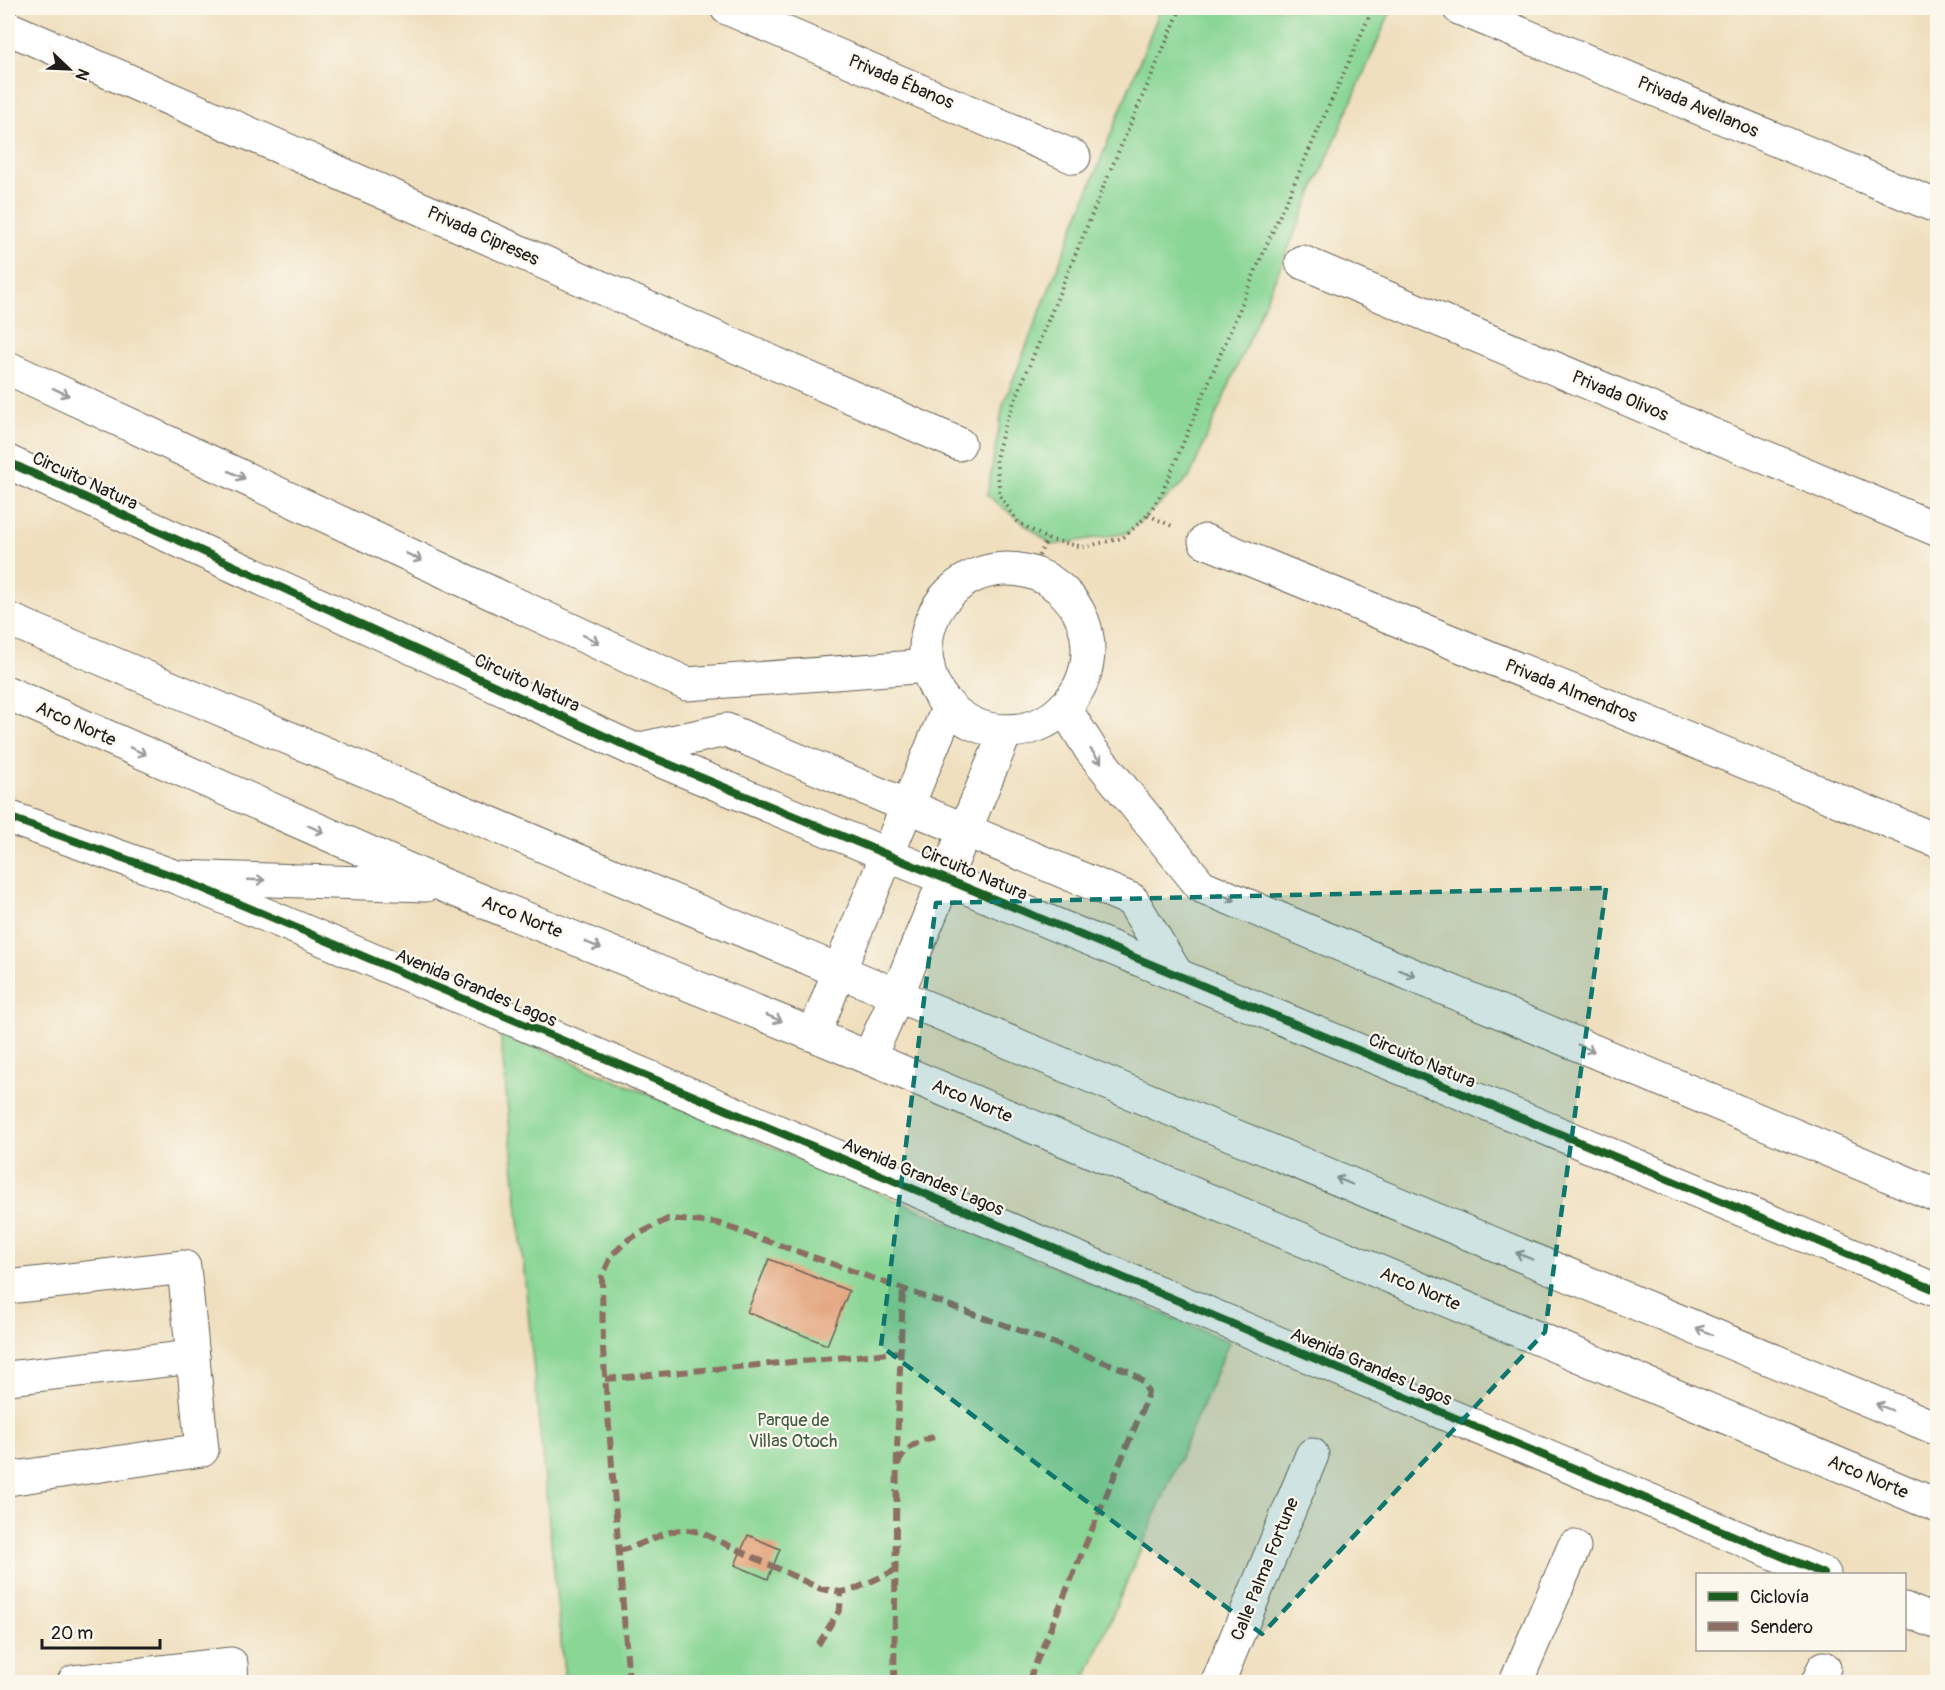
<svg xmlns="http://www.w3.org/2000/svg" width="1945" height="1690" font-family="Pangolin,sans-serif">
  <style>
    .green { fill: #89d695; stroke: #527958; stroke-width: 1.5 }
    .building { fill: #e19e74 }
    .lines { fill: none; stroke-linecap: round; stroke-linejoin: round }
    .minor-casing { stroke: #666055; stroke-width: 35 }
    .major-casing { stroke: #666055; stroke-width: 35 }
    .path { stroke: #666055; stroke-width: 4; stroke-dasharray: 1.5 4.5; stroke-linecap: butt }
    .minor { stroke: #fff; stroke-width: 33 }
    .major { stroke: #fff; stroke-width: 33 }
    .quiet { stroke: #8d6e63; stroke-width: 6; stroke-dasharray: 12 6; stroke-linecap: butt }
    .cycleway-casing { stroke: #fbf7ec; stroke-width: 11 }
    .cycleway { stroke: #1b5e20; stroke-width: 8 }
    .oneway { stroke: #999 }
    .marked { fill: #0f766e; fill-opacity: 0.2; stroke: #0f766e; stroke-width: 4.5; stroke-dasharray: 12 8; stroke-linejoin: round }
    .labels { text-anchor: middle; dominant-baseline: central; stroke-width: 4.5; stroke-linejoin: round; paint-order: stroke }
    .street-label { font-size: 18px; fill: #1c1c1c; stroke: #fbf7ec }
    .park-label { font-size: 18px; fill: #425d46; stroke: #fbf7ec }
  </style>
  <rect width="100%" height="100%" fill="#fbf7ec"/>
  <filter id="ink" filterUnits="userSpaceOnUse"><feTurbulence type="fractalNoise" baseFrequency=".0167" numOctaves="2"/><feDisplacementMap in="SourceGraphic" scale="12" xChannelSelector="R" yChannelSelector="G"/><feConvolveMatrix kernelMatrix="1 2 1 2 8 2 1 2 1" color-interpolation-filters="sRGB"/></filter>
  <filter id="wash" filterUnits="userSpaceOnUse"><feTurbulence type="fractalNoise" baseFrequency=".008" numOctaves="4" result="noise"/><feDisplacementMap in="SourceGraphic" scale="24" xChannelSelector="R" yChannelSelector="G"/><feGaussianBlur stdDeviation="1.35" result="paint"/><feColorMatrix in="noise" values="0 0 0 0 0 0 0 0 0 0 0 0 0 0 0 0 0 1.4 0 .05"/><feComposite in="paint" operator="in"/></filter>
  <g filter="url(#wash)">
    <rect width="100%" height="100%" fill="#efdfbe"/>
    <!-- green -->
    <g class="green">
      <path d="M1161 8H1392L1189 478 1127 533 1052 545 987 495 1003 405Z"/>
      <path d="M500 1031 1229 1342 1084 1682H565Z"/>
    </g>
    <g id="blocks">
      <!-- building -->
      <g class="building">
        <path d="M769 1259 849 1291 827 1345 747 1312Z"/>
        <path d="M748 1535 780 1549 768 1579 735 1565Z"/>
      </g>
    </g>
  </g>
  <g filter="url(#ink)">
    <use href="#blocks" fill-opacity="0" stroke="#666055" stroke-width="1.5"/>
    <g class="lines">
      <!-- minor casing -->
      <g class="minor-casing">
        <g id="minor">
          <path d="M727 8 1074 157"/>
          <path d="M1459 8 1938 207"/>
          <path d="M8 28 959 444"/>
          <path d="M1302 262 1938 530"/>
          <path d="M8 368 687 684 928 666"/>
          <path d="M8 462 635 750 1938 1291"/>
          <path d="M1205 541 1938 841"/>
          <circle cx="1007" cy="650" r="81"/>
          <path d="M1064 707 1091 750 1201 886 1938 1196"/>
          <path d="M635 750 726 730 1132 900 1177 975"/>
          <path d="M8 817 176 877 1824 1574"/>
          <path d="M814 1035 839 971 949 706"/>
          <path d="M869 1058 897 995 1006 731"/>
          <path d="M8 1287 184 1267 202 1450 8 1479"/>
          <path d="M8 1378 193 1357"/>
          <path d="M1904 1609 1938 1623"/>
          <path d="M74 1682 231 1664 232 1682"/>
          <path d="M1218 1682 1312 1455"/>
          <path d="M1516 1682 1574 1547"/>
          <path d="M1818 1682 1824 1668"/>
        </g>
      </g>
      <!-- major casing -->
      <g class="major-casing">
        <g id="major">
          <path d="M8 619 839 971 1938 1429"/>
          <path d="M8 693 445 886 814 1035 1938 1506"/>
          <path d="M176 877 426 885"/>
        </g>
      </g>
      <!-- path -->
      <g class="path">
        <path d="M1111 169 1181 8"/>
        <path d="M1108 176 1005 424 996 458 1000 496 1018 522 1047 539 1083 547 1123 538 1148 515 1163 491 1266 246 1373 8"/>
        <path d="M1148 515 1172 526"/>
        <path d="M1031 572 1047 539"/>
      </g>
      <!-- minor -->
      <use href="#minor" class="minor"/>
      <!-- major -->
      <use href="#major" class="major"/>
      <!-- quiet -->
      <g class="quiet">
        <path d="M605 1379 901 1352"/>
        <path d="M898 1464C906 1447 917 1441 934 1437"/>
        <path d="M618 1551C640 1547 660 1532 681 1530 687 1529 694 1531 700 1532L821 1589 841 1592 855 1589 896 1570"/>
        <path d="M818 1645 840 1609 841 1592"/>
        <path d="M629 1682 603 1350 602 1277 612 1255 629 1239 668 1219 717 1223 1013 1328 1131 1372 1143 1382 1148 1392 1145 1403 1028 1682"/>
        <path d="M894 1682 897 1450 903 1288"/>
      </g>
      <!-- cycleway casing -->
      <g class="cycleway-casing">
        <g id="cycleway">
          <path d="M8 462 635 750 1938 1291"/>
          <path d="M8 817 176 877 1824 1574"/>
        </g>
      </g>
      <!-- cycleway -->
      <use href="#cycleway" class="cycleway"/>
    </g>
    <!-- one-way arrows -->
    <defs><path id="oneway-shaft" d="M-6 0H5M1.5-3L5.5 0L1.5 3" fill="none" stroke-width="1.6" stroke-linecap="round" stroke-linejoin="round" transform="scale(1.5)"/></defs>
    <g class="oneway">
      <use href="#oneway-shaft" transform="translate(61 392) rotate(25)"/>
      <use href="#oneway-shaft" transform="translate(237 475) rotate(25)"/>
      <use href="#oneway-shaft" transform="translate(414 557) rotate(25)"/>
      <use href="#oneway-shaft" transform="translate(591 639) rotate(25)"/>
      <use href="#oneway-shaft" transform="translate(138 751) rotate(24)"/>
      <use href="#oneway-shaft" transform="translate(1096 756) rotate(52)"/>
      <use href="#oneway-shaft" transform="translate(316 829) rotate(24)"/>
      <use href="#oneway-shaft" transform="translate(256 880) rotate(2)"/>
      <use href="#oneway-shaft" transform="translate(1227 897) rotate(23)"/>
      <use href="#oneway-shaft" transform="translate(593 945) rotate(22)"/>
      <use href="#oneway-shaft" transform="translate(1407 973) rotate(23)"/>
      <use href="#oneway-shaft" transform="translate(774 1018) rotate(22)"/>
      <use href="#oneway-shaft" transform="translate(1586 1048) rotate(23)"/>
      <use href="#oneway-shaft" transform="translate(1344 1181) rotate(-157)"/>
      <use href="#oneway-shaft" transform="translate(1524 1256) rotate(-157)"/>
      <use href="#oneway-shaft" transform="translate(1704 1331) rotate(-157)"/>
      <use href="#oneway-shaft" transform="translate(1884 1407) rotate(-157)"/>
    </g>
  </g>
  <!-- marked area -->
  <path class="marked" d="M1606 888 1545 1332 1262 1634 881 1346 936 903Z"/>
  <g class="labels">
    <!-- street labels -->
    <g class="street-label">
      <text transform="translate(901 82) rotate(23)">Privada Ébanos</text>
      <text transform="translate(1698 107) rotate(23)">Privada Avellanos</text>
      <text transform="translate(483 236) rotate(24)">Privada Cipreses</text>
      <text transform="translate(1620 396) rotate(23)">Privada Olivos</text>
      <text transform="translate(85 481) rotate(25)">Circuito Natura</text>
      <text transform="translate(527 683) rotate(25)">Circuito Natura</text>
      <text transform="translate(1571 691) rotate(22)">Privada Almendros</text>
      <text transform="translate(76 724) rotate(24)">Arco Norte</text>
      <text transform="translate(974 873) rotate(23)">Circuito Natura</text>
      <text transform="translate(522 917) rotate(22)">Arco Norte</text>
      <text transform="translate(476 988) rotate(23)">Avenida Grandes Lagos</text>
      <text transform="translate(1422 1061) rotate(23)">Circuito Natura</text>
      <text transform="translate(972 1101) rotate(23)">Arco Norte</text>
      <text transform="translate(923 1177) rotate(23)">Avenida Grandes Lagos</text>
      <text transform="translate(1420 1289) rotate(23)">Arco Norte</text>
      <text transform="translate(1371 1367) rotate(23)">Avenida Grandes Lagos</text>
      <text transform="translate(1868 1477) rotate(23)">Arco Norte</text>
      <text transform="translate(1265 1569) rotate(-68)">Calle Palma Fortune</text>
    </g>
    <!-- park labels -->
    <g class="park-label">
      <text x="793" y="1420">Parque de<tspan x="793" dy="21">Villas Otoch</tspan></text>
    </g>
  </g>
  <!-- margin -->
  <rect width="1945" height="1690" fill="none" stroke="#fbf7ec" stroke-width="30"/>
  <!-- legend -->
  <rect x="1696" y="1573" width="210" height="78" fill="#fbf7ec" stroke="#a29f99" stroke-width="1.5"/>
  <rect x="1708" y="1592" width="30" height="9" fill="#1b5e20" stroke="#a29f99" stroke-width="1.5"/>
  <text x="1750" y="1603" font-size="18" fill="#1c1c1c">Ciclovía</text>
  <rect x="1708" y="1622" width="30" height="9" fill="#8d6e63" stroke="#a29f99" stroke-width="1.5"/>
  <text x="1750" y="1633" font-size="18" fill="#1c1c1c">Sendero</text>
  <!-- north arrow -->
  <g transform="translate(69 69) rotate(113)" stroke="#fbf7ec" stroke-width="4.5" paint-order="stroke">
  <path d="M0-4.5L10 22L0 15L-10 22Z" fill="#1c1c1c"/>
  <text y="-9" font-size="16" font-weight="bold" text-anchor="middle" fill="#1c1c1c">N</text>
  </g>
  <!-- scale -->
  <path d="M42 1639v9h118v-9" fill="none" stroke="#1c1c1c" stroke-width="3"/>
  <text x="51" y="1639" font-size="18" fill="#1c1c1c" stroke="#fbf7ec" stroke-width="4.5" paint-order="stroke">20 m</text>
</svg>
